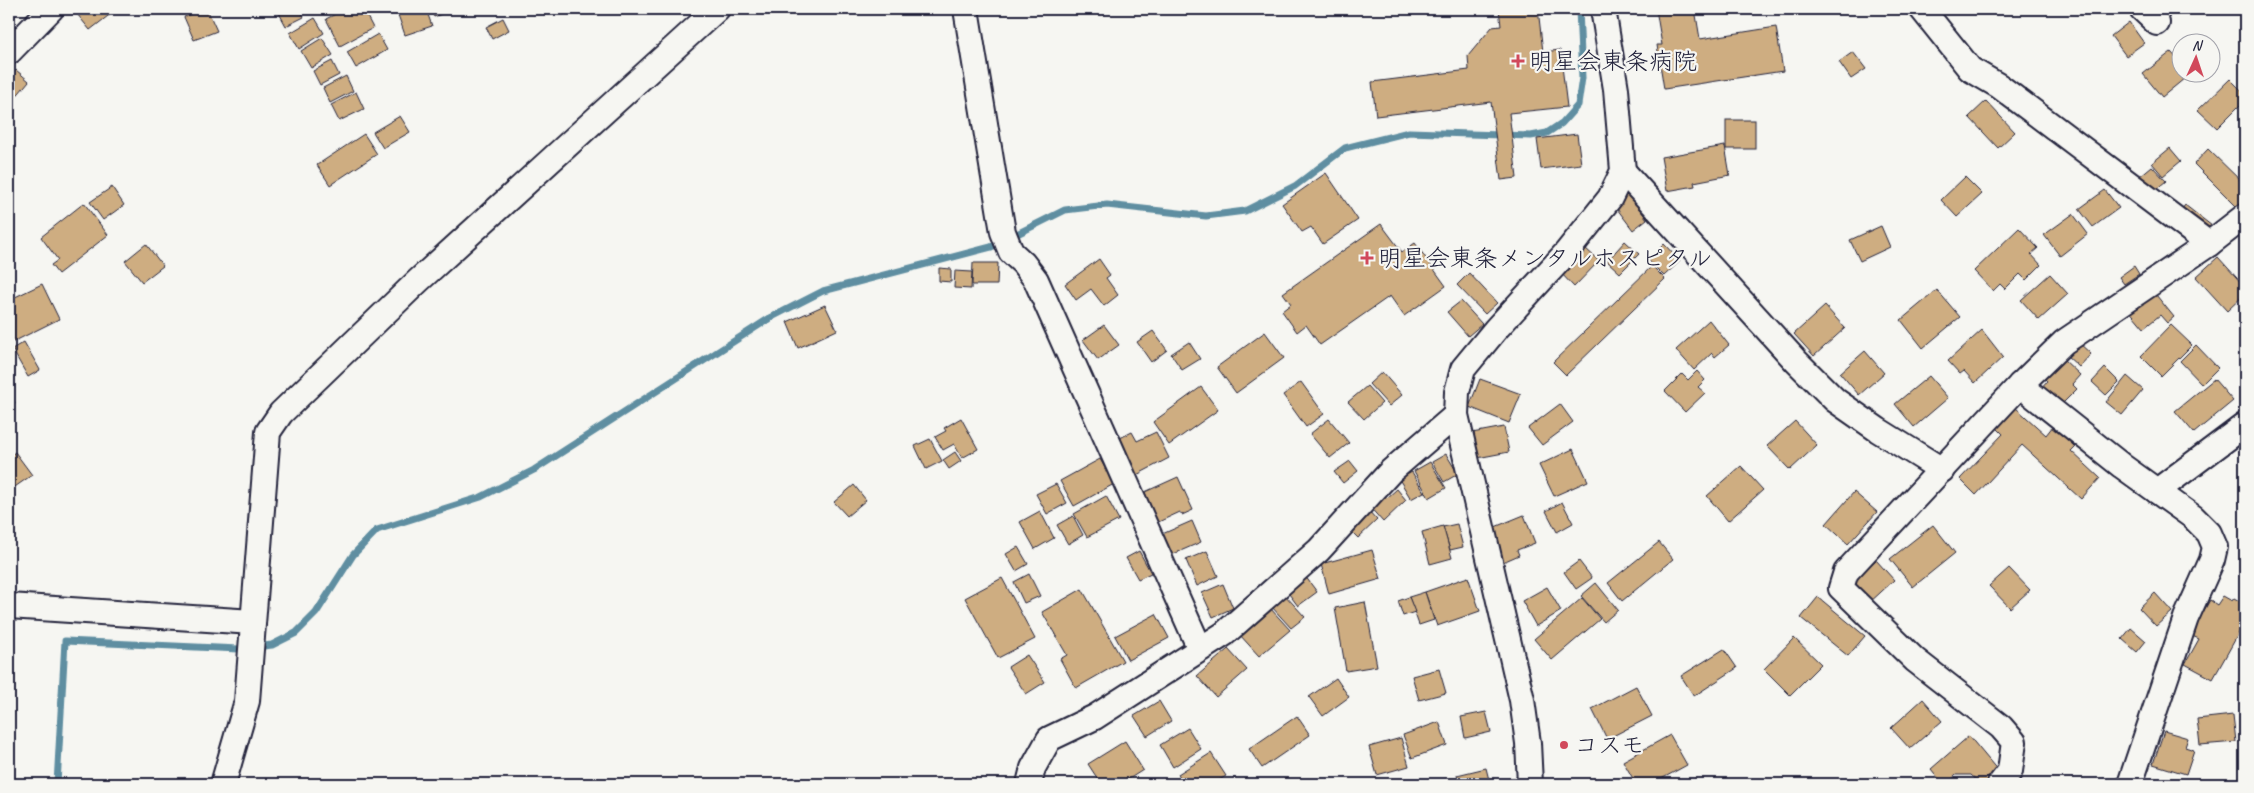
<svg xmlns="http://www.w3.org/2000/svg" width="2254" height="793" font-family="Caveat,'Klee One',sans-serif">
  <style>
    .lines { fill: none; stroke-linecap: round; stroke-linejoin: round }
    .stream { stroke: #5f8ea1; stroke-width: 7 }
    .building { fill: #cead81; stroke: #22223b }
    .minor-casing { stroke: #22223b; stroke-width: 28 }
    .minor { stroke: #f6f6f2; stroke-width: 24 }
    .poi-dot { fill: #d1495b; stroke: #f6f6f2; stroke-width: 2 }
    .labels { text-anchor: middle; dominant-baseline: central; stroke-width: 4.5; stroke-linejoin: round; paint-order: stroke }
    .poi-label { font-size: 24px; fill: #22223b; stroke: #f6f6f2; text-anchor: start }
  </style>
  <rect width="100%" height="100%" fill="#f6f6f2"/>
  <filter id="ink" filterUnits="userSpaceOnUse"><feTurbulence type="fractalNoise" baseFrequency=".02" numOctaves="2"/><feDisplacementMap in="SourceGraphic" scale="10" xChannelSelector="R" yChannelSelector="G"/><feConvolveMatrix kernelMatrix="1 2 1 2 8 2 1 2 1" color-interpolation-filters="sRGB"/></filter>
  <g filter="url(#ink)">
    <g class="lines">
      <!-- stream -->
      <path class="stream" d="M57 784 65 641 239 649 272 645 296 633 316 613 353 555 377 530 481 497 534 470 770 318 823 291 991 247 1065 210 1107 205 1206 216 1245 211 1295 186 1345 148 1409 132 1531 136 1547 133 1562 123 1578 105 1582 78 1579 9"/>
    </g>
    <!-- building -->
    <g class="building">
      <path d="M73 9H117L90 30Z"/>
      <path d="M203 9H207L217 31 194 40 184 17Z"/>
      <path d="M283 9H300L304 17 286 26 278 11Z"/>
      <path d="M345 9H363L373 28 340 46 326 19Z"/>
      <path d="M396 9H426L432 26 405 35Z"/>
      <path d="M431 9H454L434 17Z"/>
      <path d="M1499 9H1538L1543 52 1560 50 1567 107 1509 113 1517 178 1501 180 1491 102 1376 116 1372 82 1469 70 1468 56 1492 27 1501 26Z"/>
      <path d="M1656 9H1695L1700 39 1776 27 1783 71 1664 89 1657 45H1662Z"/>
      <path d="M315 18 324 33 299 49 290 33Z"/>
      <path d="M503 18 509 30 492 39 486 27Z"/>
      <path d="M2129 22 2144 43 2126 56 2111 36Z"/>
      <path d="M378 34 387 50 356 68 347 52Z"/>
      <path d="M322 38 333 55 311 68 301 51Z"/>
      <path d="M1853 52 1866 69 1851 79 1839 62Z"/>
      <path d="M2171 52 2182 64V72L2190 74 2162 97 2143 74Z"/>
      <path d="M332 61 339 75 320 85 313 71Z"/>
      <path d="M16 70 29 81 9 105V78Z"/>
      <path d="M346 76 353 91 330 103 323 88Z"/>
      <path d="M2230 79 2245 94V100L2217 128 2198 110Z"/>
      <path d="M356 92 364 109 339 121 331 105Z"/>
      <path d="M1986 101 2015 132 1998 148 1969 117Z"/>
      <path d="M400 116 410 132 383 148 373 132Z"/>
      <rect x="1726" y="120" width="29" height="29"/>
      <path d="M364 134 377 154 330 185 317 165Z"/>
      <path d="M1577 134 1581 164 1541 169 1537 139Z"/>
      <path d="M1725 146 1730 175 1694 182 1695 186 1667 191 1661 157Z"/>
      <path d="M2170 148 2181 161 2163 176 2152 163Z"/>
      <path d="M2208 149 2245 185V198L2237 207 2194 164Z"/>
      <path d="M2152 166 2166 181 2148 196 2134 181Z"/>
      <path d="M1326 173 1358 220 1323 244 1311 227 1302 232 1282 204Z"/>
      <path d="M1965 177 1982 194 1957 217 1941 200Z"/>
      <path d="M112 187 124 205 103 220 90 202Z"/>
      <path d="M2105 190 2119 208 2093 227 2079 209Z"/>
      <path d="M1628 194 1647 219 1633 230 1614 205Z"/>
      <path d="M84 203 108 235 58 274 51 265 58 260 41 237Z"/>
      <path d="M2185 205 2212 226 2206 234 2179 213Z"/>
      <path d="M2073 214 2088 234 2060 256 2044 235Z"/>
      <path d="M1381 224 1402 252 1415 243 1446 286 1404 316 1390 296 1320 345 1306 325 1297 332 1282 311 1291 304 1283 293Z"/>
      <path d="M1881 226 1890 247 1860 261 1850 240Z"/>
      <path d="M2019 228 2038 248 2031 254 2041 265 2026 280 2020 274 2005 289 2000 284 1993 291 1974 271Z"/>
      <path d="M1625 241 1639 254 1620 273 1607 261Z"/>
      <path d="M146 244 163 266 142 282 125 261Z"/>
      <path d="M1664 244 1680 261 1664 276 1648 260Z"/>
      <path d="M1584 247 1599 261 1574 287 1560 272Z"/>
      <path d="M2218 257 2245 287V294L2227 311 2196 277Z"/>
      <path d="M1099 259 1110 275 1106 278 1118 295 1104 306 1091 289 1076 300 1065 284Z"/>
      <path d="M973 263H998L997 285H972Z"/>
      <path d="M1652 266 1665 279 1566 375 1553 362Z"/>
      <path d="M2134 266 2139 274 2124 284 2119 277Z"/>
      <path d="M939 268 951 269V282L939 281Z"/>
      <path d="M955 271 972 272 971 289 954 288Z"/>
      <path d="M1469 273 1497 303 1485 314 1457 285Z"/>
      <path d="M2050 274 2068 294 2039 320 2021 300Z"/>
      <path d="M42 284 59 319 9 344V300Z"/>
      <path d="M1937 290 1960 317 1923 348 1901 320Z"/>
      <path d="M2152 290 2174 317 2167 323 2160 315 2144 328 2128 309Z"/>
      <path d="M1461 301 1482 324 1468 336 1447 312Z"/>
      <path d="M825 305 837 330 798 348 787 322Z"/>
      <path d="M1825 306 1845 328 1814 356 1794 334Z"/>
      <path d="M1709 320 1729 345 1715 357 1712 353 1694 370 1676 350Z"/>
      <path d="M1104 325 1119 345 1098 360 1083 340Z"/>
      <path d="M2171 325 2192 345 2161 376 2141 356Z"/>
      <path d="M1982 330 2003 357 1975 383 1964 371 1960 374 1948 361Z"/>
      <path d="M1153 331 1167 350 1151 362 1137 342Z"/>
      <path d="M1265 332 1284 358 1236 393 1217 367Z"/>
      <path d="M24 342 40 370 28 377 12 349Z"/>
      <path d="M1189 342 1200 359 1182 370 1171 354Z"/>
      <path d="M2078 342 2091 354 2079 367 2066 355Z"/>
      <path d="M2196 345 2218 368 2202 384 2180 361Z"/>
      <path d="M1865 351 1884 373 1859 395 1840 373Z"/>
      <path d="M2062 358 2080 375 2072 384 2077 389 2058 408 2040 389 2047 381 2043 377Z"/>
      <path d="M2105 368 2119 382 2106 395 2092 382Z"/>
      <path d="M1697 371 1705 380 1698 387 1705 393 1685 412 1665 391 1682 374 1688 380Z"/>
      <path d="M1382 372 1402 395 1389 406 1369 384Z"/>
      <path d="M1929 376 1948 398 1914 427 1895 404Z"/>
      <path d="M2127 376 2143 390 2122 415 2106 402Z"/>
      <path d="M1480 379 1521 394 1509 423 1469 407Z"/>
      <path d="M2214 379 2233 401 2194 433 2175 411Z"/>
      <path d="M1301 382 1324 414 1306 427 1283 395Z"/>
      <path d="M1367 386 1382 403 1364 419 1348 402Z"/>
      <path d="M1201 387 1218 410 1169 445 1153 422Z"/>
      <path d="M9 392 15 403 9 406Z"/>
      <path d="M1560 404 1573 422 1542 445 1528 428Z"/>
      <path d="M2016 408 2046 435 2053 426 2075 447 2071 451 2100 478 2081 499 2022 445 1976 495 1960 479 2003 434 1997 428Z"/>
      <path d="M961 418 978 449 962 458 954 444 943 450 935 437 946 431 944 428Z"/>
      <path d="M1329 419 1349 443 1330 458 1310 434Z"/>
      <path d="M1795 421 1817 445 1790 470 1767 446Z"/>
      <path d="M1504 427 1509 452 1477 458 1472 433Z"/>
      <path d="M1132 432 1137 441 1156 432 1169 458 1129 479 1110 443Z"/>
      <path d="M930 439 942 461 926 469 915 446Z"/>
      <path d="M1573 449 1588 481 1554 496 1539 465Z"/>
      <path d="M15 452 32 475 9 491V457Z"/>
      <path d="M955 452 961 461 949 469 943 460Z"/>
      <path d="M1446 454 1458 474 1444 482 1432 462Z"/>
      <path d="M1100 459 1114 484 1074 506 1060 481Z"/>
      <path d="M1350 461 1358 471 1343 483 1334 472Z"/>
      <path d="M1430 462 1446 488 1429 498 1414 471Z"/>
      <path d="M1741 466 1763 490 1728 521 1707 496Z"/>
      <path d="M1412 472 1424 492 1411 499 1399 479Z"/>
      <path d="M1178 477 1193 510 1182 515 1180 512 1154 524 1136 496Z"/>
      <path d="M1056 484 1067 503 1047 514 1036 494Z"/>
      <path d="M854 485 866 500 847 516 834 502Z"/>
      <path d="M1397 489 1406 500 1383 522 1369 506 1383 493 1387 498Z"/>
      <path d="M1854 492 1877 512 1848 544 1826 524Z"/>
      <path d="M1106 496 1119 520 1087 537 1074 514Z"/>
      <path d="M1562 502 1573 523 1557 532 1546 511Z"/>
      <path d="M1366 508 1377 520 1358 538 1346 526Z"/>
      <path d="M1040 511 1054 538 1035 549 1020 522Z"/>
      <path d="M1524 515 1535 543 1517 550 1519 555 1503 562 1490 529Z"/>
      <path d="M1073 516 1083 535 1068 544 1057 525Z"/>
      <path d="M1192 521 1201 542 1169 556 1160 535Z"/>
      <path d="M1457 524 1463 547 1450 550 1443 527Z"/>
      <path d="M1933 525 1955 553 1913 587 1890 559Z"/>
      <path d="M1443 526 1452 558 1430 564 1422 532Z"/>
      <path d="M1659 542 1673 559 1622 601 1608 583Z"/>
      <path d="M1018 547 1028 564 1016 571 1006 554Z"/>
      <path d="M1372 550 1381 579 1329 594 1321 564Z"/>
      <path d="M1139 551 1151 573 1138 579 1126 558Z"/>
      <path d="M1207 551 1218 576 1197 586 1186 560Z"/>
      <path d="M1876 560 1894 580 1868 604 1849 584Z"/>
      <path d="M1579 561 1592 578 1576 589 1564 572Z"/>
      <path d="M2009 568 2030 590 2010 608 1989 586Z"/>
      <path d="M1029 574 1040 596 1024 603 1014 582Z"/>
      <path d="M1305 576 1317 592 1298 606 1286 590Z"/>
      <path d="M1468 577 1480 611 1437 626 1425 592Z"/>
      <path d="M1002 578 1035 639 998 658 965 598Z"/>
      <path d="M1596 583 1618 610 1604 622 1581 596Z"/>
      <path d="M1223 584 1233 608 1213 617 1202 593Z"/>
      <path d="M1547 587 1561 611 1536 626 1522 601Z"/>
      <path d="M1082 589 1123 661 1076 688 1060 659 1067 655 1042 612Z"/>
      <path d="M1425 592 1434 620 1419 625 1409 597Z"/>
      <path d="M2155 593 2172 612 2156 626 2139 608Z"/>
      <path d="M1284 594 1305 617 1291 628 1271 606Z"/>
      <path d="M2223 596 2232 601 2234 598 2245 604V622L2213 679 2185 664 2199 639 2190 635 2210 600 2217 605Z"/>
      <path d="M1409 597 1415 612 1403 616 1398 601Z"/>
      <path d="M1818 597 1865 636 1848 656 1801 618Z"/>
      <path d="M1582 598 1600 619 1552 660 1534 639Z"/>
      <path d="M1365 602 1377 666 1346 671 1335 608Z"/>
      <path d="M1270 608 1290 630 1259 656 1239 634Z"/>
      <path d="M1156 614 1169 638 1128 660 1115 636Z"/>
      <path d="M2131 628 2146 641 2137 652 2122 639Z"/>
      <path d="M1794 638 1821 664 1790 695 1764 669Z"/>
      <path d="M1228 649 1247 670 1216 697 1197 676Z"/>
      <path d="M1724 649 1737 668 1694 696 1681 676Z"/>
      <path d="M1027 655 1045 682 1026 694 1008 667Z"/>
      <path d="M1439 669 1446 693 1419 700 1412 676Z"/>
      <path d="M1336 678 1349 697 1323 716 1309 697Z"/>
      <path d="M1636 686 1652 716 1607 739 1592 709Z"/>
      <path d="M1923 699 1942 721 1910 749 1891 728Z"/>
      <path d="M1159 701 1171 721 1147 736 1134 716Z"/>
      <path d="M1486 712 1491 732 1465 738 1461 717Z"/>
      <path d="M2233 715 2236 742 2200 745 2197 719Z"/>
      <path d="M1297 716 1310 735 1262 768 1249 749Z"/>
      <path d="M1439 722 1447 745 1412 758 1403 735Z"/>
      <path d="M1188 728 1201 749 1173 767 1160 745Z"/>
      <path d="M2164 731 2188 738 2185 747 2194 750 2186 774 2153 764Z"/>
      <path d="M1670 735 1687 765 1652 784H1636L1623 761Z"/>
      <path d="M1969 736 1999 772 1986 784H1981L1971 775H1956L1947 784H1943L1931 769Z"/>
      <path d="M1401 738 1409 766 1377 775 1369 747Z"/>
      <path d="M1125 741 1143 770 1121 784H1101L1088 764Z"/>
      <path d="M1211 753 1226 776 1213 784H1185L1178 774Z"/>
      <path d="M1486 768 1490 784H1459L1457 775Z"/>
      <path d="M1445 779 1447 784H1430Z"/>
    </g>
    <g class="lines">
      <!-- minor casing -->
      <g class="minor-casing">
        <g id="minor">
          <path d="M966 9 1003 232 1011 252 1023 263 1036 280 1200 649"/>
          <path d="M1922 9 1970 69 1999 86 2209 244"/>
          <path d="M2142 9 2157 23"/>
          <path d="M9 52 51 9"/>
          <path d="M1623 171 1796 361 1835 400 1878 430 1942 470"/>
          <path d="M2020 385 2122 466 2193 517 2209 533 2215 547 2212 560 2186 618 2130 784"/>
          <path d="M2157 491 2245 425"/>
          <path d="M9 606 253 622"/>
          <path d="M223 784 247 701 268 432 281 413 418 281 717 9"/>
          <path d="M1029 784 1033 768 1049 739 1095 717 1224 634 1319 550 1391 471 1456 415"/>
          <path d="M1530 784 1528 743 1522 700 1456 415 1457 392 1463 369 1496 329 1566 253 1610 198 1623 171 1616 89 1603 9"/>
          <path d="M2000 784 2010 771 2014 742 2001 727 1915 660 1841 588 1846 572 2020 385 2064 342 2209 244 2245 216"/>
        </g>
      </g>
      <!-- minor -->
      <use href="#minor" class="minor"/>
    </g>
  </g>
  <!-- markers -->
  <g class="poi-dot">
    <path d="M1515.5 53.5h5v5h5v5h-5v5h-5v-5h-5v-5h5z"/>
    <path d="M1364.5 250.5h5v5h5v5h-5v5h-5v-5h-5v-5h5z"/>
    <circle cx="1564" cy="745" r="5"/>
  </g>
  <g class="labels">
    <!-- poi labels -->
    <g class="poi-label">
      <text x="1529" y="61">明星会東条病院</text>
      <text x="1378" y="258">明星会東条メンタルホスピタル</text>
      <text x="1574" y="745">コスモ</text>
    </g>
  </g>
  <!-- margin -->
  <rect width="2254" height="793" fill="none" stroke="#f6f6f2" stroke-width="30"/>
  <rect x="15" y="15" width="2224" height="763" fill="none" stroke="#22223b" stroke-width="2" filter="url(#ink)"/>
  <!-- north arrow -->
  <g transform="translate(2196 58) rotate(3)"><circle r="24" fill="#f6f6f2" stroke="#a1a1a9"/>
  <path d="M0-4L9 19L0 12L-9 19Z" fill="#d1495b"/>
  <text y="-8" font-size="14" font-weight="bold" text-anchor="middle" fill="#22223b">N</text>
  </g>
</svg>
